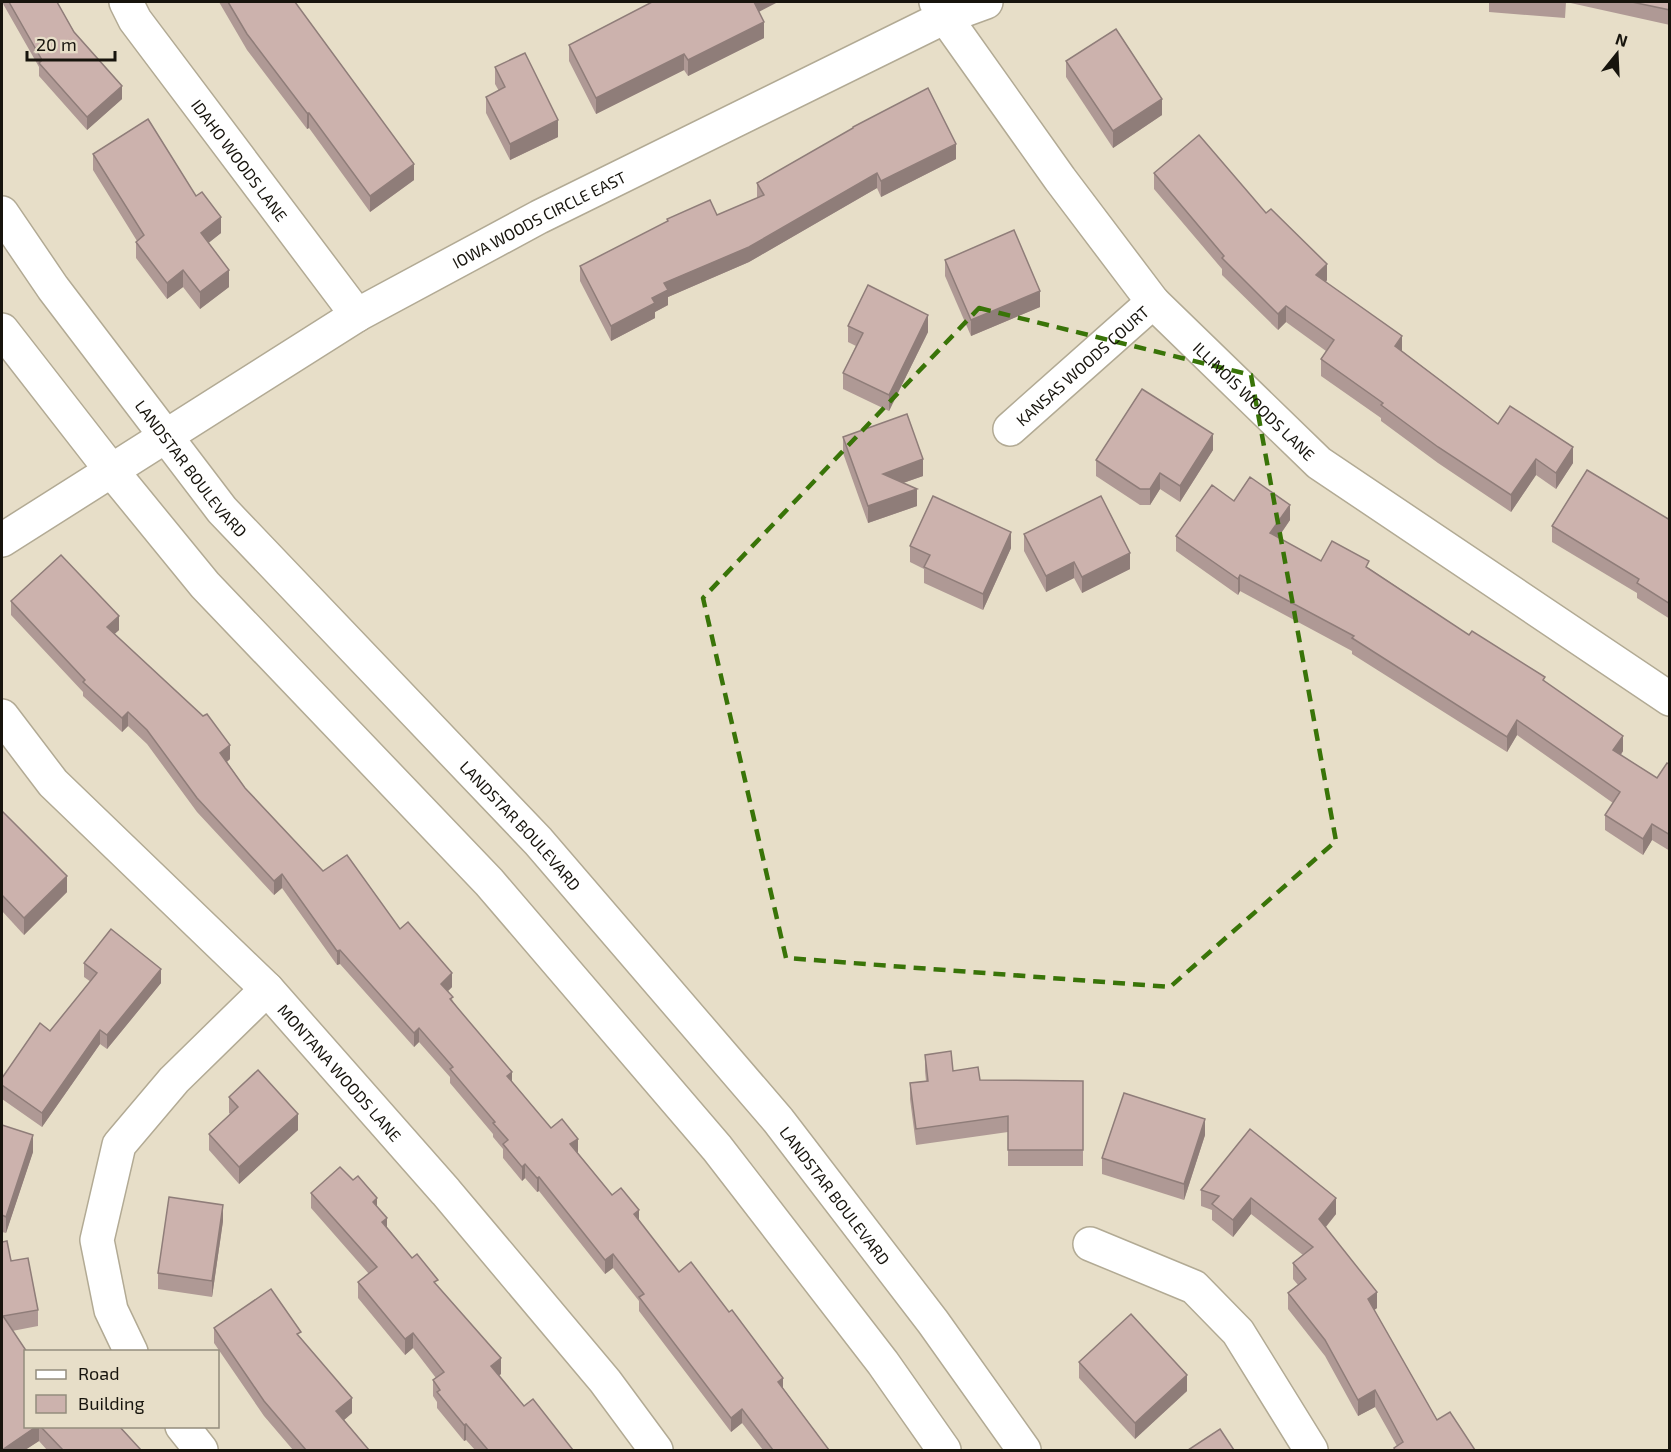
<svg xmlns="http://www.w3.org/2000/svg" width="1671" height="1452" font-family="'Exo 2',sans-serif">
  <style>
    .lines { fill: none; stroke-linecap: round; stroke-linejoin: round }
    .minor-casing { stroke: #b2aa94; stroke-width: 36 }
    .tertiary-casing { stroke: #b2aa94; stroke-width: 36 }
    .minor { stroke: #fff; stroke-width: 33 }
    .tertiary { stroke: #fff; stroke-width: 33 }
    .wall { fill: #af9995 }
    .shaded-wall { fill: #8f7d79 }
    .building { fill: #ccb2ad; stroke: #8f7d79; stroke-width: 1.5 }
    .marked { fill: none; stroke: #397408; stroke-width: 4.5; stroke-dasharray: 12 8; stroke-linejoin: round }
    .labels { text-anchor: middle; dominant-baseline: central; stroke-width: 4.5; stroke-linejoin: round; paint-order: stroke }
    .street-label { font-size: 16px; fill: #17140d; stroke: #e7dec8 }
  </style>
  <rect width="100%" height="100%" fill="#e7dec8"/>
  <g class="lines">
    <!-- minor casing -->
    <g class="minor-casing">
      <g id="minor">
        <path id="s1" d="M126 2 135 20 357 315"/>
        <path id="s2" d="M936 2 945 17 1060 179 1153 302 1319 463 1670 699"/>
        <path id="s3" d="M1010 429 1153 302"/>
        <path id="s4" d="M2 540 357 315 539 217 945 17 986 2"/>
        <path id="s5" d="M2 716 53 783 267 989 446 1192 605 1381 656 1450"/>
        <path d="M1090 1244 1194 1287 1238 1332 1311 1450"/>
        <path d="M131 1352 111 1310 97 1240 119 1145 174 1080 267 989"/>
        <path d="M182 1426 201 1450"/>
      </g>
    </g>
    <!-- tertiary casing -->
    <g class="tertiary-casing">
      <g id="tertiary">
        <path id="s6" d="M2 213 53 288 222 510 538 841 778 1120 933 1322 1024 1450"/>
        <path d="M2 330 111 470 205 585 489 882 717 1148 883 1363 944 1450"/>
      </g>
    </g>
    <!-- minor -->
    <use href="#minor" class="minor"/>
    <!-- tertiary -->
    <use href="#tertiary" class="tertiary"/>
  </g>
  <!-- wall -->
  <g class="wall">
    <path d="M2 2H57L74 32 122 99 87 130 39 76V67Z"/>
    <path d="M219 2H295L414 180 370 212 309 128 307 129 247 50Z"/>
    <path d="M1489 2H1670V25L1566 2 1565 18 1489 12Z"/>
    <path d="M759 12 764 38 688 76 684 70 596 114 569 61V45Z"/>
    <path d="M1066 61 1162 115 1113 148 1066 77Z"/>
    <path d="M495 67 558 137 510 160 486 113V97L499 91 495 84Z"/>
    <path d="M853 127 956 159 881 197 877 188 749 262 668 297V305L655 312V318L611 341 580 281V266L667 222V219L717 215 757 198V183L853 129Z"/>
    <path d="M93 154 196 196 221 233 208 243 229 287 200 309 183 287 167 299 136 258V242L137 241 93 170Z"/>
    <path d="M1154 173 1266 213 1327 280 1326 282 1402 351 1498 424 1573 463 1556 489 1536 475 1511 512 1438 463 1381 421V418L1321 376V359L1326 351 1286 322 1278 330 1222 275V269L1154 189Z"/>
    <path d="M945 260 1040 307 971 336 945 276Z"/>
    <path d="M848 326 928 332 889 411 843 389V373L856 346 848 342Z"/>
    <path d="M843 437 923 476 903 483 917 506 868 523 843 453Z"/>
    <path d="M1213 450 1180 502 1160 489 1150 505H1140L1096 476V460Z"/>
    <path d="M1234 501 1290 520 1278 538 1321 561 1369 568 1469 635 1545 681 1623 751 1621 755 1657 778 1670 765V851L1652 840 1643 855 1605 830V815L1613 803 1517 735 1507 752 1352 654V651L1240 591 1238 595 1176 551V536Z"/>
    <path d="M1670 520V619L1637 598V593L1552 542V526Z"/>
    <path d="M1024 534 1130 569 1082 593 1074 578 1046 592 1024 551Z"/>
    <path d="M910 546 1011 548 983 610 924 583V569L910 562Z"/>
    <path d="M11 601 119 630 114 634 230 759 227 762 245 788 323 871 400 929 452 987 448 991 453 1001 512 1082 551 1128 578 1153 612 1195 639 1221 679 1272 783 1388 829 1450H763L742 1423 731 1432 639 1311V1301L613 1268 605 1274 539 1191 537 1192 525 1178 522 1181 503 1158V1149L493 1137V1134L450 1083V1077L419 1042 414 1047 340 964 337 965 282 888 274 895 197 812 147 744 128 726 122 732 83 696V692L11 615Z"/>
    <path d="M2 811 67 892 24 935 2 911Z"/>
    <path d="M84 963 161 983 107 1049 100 1044 42 1127 2 1099V1078L50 1031 91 982 84 977Z"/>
    <path d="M925 1055 953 1071 980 1080 1083 1081V1166H1008V1132L916 1145 910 1099V1083L926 1081 925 1071Z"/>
    <path d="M229 1097 298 1130 239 1184 209 1150V1134L230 1114 229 1113Z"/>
    <path d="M2 1125 33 1152 6 1233 2 1232Z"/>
    <path d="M1250 1129 1336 1214 1326 1227 1377 1308 1374 1310 1437 1420 1475 1450H1394V1448L1397 1446 1375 1407 1358 1416 1325 1356 1288 1309V1293L1298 1285 1293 1279V1263L1303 1255 1251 1214 1233 1237 1212 1220V1210L1201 1206V1190Z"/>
    <path d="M1205 1135 1184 1200 1102 1174V1158Z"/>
    <path d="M311 1193 377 1207 387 1227 412 1258 438 1287 501 1374 499 1375 524 1406 573 1450H475L466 1440 464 1441 437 1408V1402L433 1396V1380L436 1378 413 1348 405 1355 358 1298V1282L369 1274 311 1208Z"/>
    <path d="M223 1221 212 1297 158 1289V1273Z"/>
    <path d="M2 1242 38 1310V1326L12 1331 26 1426H119L141 1450H47L39 1441 25 1450H2Z"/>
    <path d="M214 1328 301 1338 352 1413 344 1420 369 1450H293L264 1416 214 1343Z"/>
    <path d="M1079 1362 1187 1391 1135 1439 1079 1378Z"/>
  </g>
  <!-- shaded-wall -->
  <g class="shaded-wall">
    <path d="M753 2H778L753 15Z"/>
    <path d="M764 22V38L688 76V60Z"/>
    <path d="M684 54V70L596 114V98Z"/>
    <path d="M122 86V99L87 130V117Z"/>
    <path d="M1162 99V115L1113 148V131Z"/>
    <path d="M307 113H309V128L307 129Z"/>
    <path d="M558 120V137L510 160V144Z"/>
    <path d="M956 144V159L881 197V181Z"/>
    <path d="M414 164V180L370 212V196Z"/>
    <path d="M877 173V188L749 262 668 297V305L655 312V318L611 341V326L652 298 664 283Z"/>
    <path d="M221 217V233L201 249V233Z"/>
    <path d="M1327 264V280L1316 292V275Z"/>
    <path d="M183 270V287L167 299V283Z"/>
    <path d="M229 270V287L200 309V292Z"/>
    <path d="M1040 291V307L971 336V320Z"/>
    <path d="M1286 306V322L1278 330V314Z"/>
    <path d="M928 315V332L889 411V395Z"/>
    <path d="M1402 336V352L1395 346Z"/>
    <path d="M1213 434V450L1180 502V486Z"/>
    <path d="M1573 447V463L1556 489V473Z"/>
    <path d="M923 459V476L883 490V474Z"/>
    <path d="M1536 459V475L1511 512V495Z"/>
    <path d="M1160 473V489L1150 505V489Z"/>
    <path d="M917 489V506L868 523V506Z"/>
    <path d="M1290 505V520L1270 549V533Z"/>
    <path d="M1011 532V548L983 610V594Z"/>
    <path d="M1130 553V569L1082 593V577Z"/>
    <path d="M1074 562V578L1046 592V576Z"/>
    <path d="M1240 575V591L1238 595V579Z"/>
    <path d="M119 616V630L107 641V627Z"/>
    <path d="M128 712V726L122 732V718Z"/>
    <path d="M1517 720V735L1507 752V737Z"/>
    <path d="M1623 736V751L1613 765V750Z"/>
    <path d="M230 745V759L220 767V753Z"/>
    <path d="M1652 824V840L1643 855V839Z"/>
    <path d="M282 874V888L274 895V881Z"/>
    <path d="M67 876V892L24 935V918Z"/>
    <path d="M340 950V964L337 965V951Z"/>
    <path d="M161 969V983L107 1049V1035Z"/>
    <path d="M452 973V987L441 998V984Z"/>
    <path d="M419 1028V1042L414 1047V1033Z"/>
    <path d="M100 1030V1044L42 1127V1113Z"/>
    <path d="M512 1072V1086L507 1076Z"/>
    <path d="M298 1114V1130L239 1184V1167Z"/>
    <path d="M1205 1119V1135L1184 1200V1184Z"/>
    <path d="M33 1135V1152L6 1233V1217Z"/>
    <path d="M578 1139V1153L570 1144Z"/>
    <path d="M525 1164V1178L522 1181V1167Z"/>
    <path d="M539 1177V1191L537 1192V1178Z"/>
    <path d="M377 1198V1213L373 1202Z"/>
    <path d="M1251 1198V1214L1233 1237V1220Z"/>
    <path d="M1336 1198V1214L1319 1235V1219Z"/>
    <path d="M223 1205V1221L212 1297V1281Z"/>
    <path d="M639 1210V1224L634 1214Z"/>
    <path d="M387 1218V1233L382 1222Z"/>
    <path d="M613 1254V1268L605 1274V1260Z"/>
    <path d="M1377 1292V1308L1368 1315V1299Z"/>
    <path d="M413 1333V1348L405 1355V1339Z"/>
    <path d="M501 1358V1374L491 1381V1366Z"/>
    <path d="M1187 1375V1391L1135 1439V1423Z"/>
    <path d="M783 1378V1392L778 1382Z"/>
    <path d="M1375 1390V1407L1358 1416V1400Z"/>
    <path d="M352 1398V1413L336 1427V1411Z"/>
    <path d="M742 1409V1423L731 1432V1418Z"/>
    <path d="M466 1424V1440L464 1441V1425Z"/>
    <path d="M37 1426H39V1441L25 1450H2Z"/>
  </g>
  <!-- building -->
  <g class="building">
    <path d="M9 2H57L74 32 122 86 87 117 39 63 42 60Z"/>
    <path d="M228 2H295L414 164 370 196 309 113H307L247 34Z"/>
    <path d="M652 2H754L764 22 688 60 684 54 596 98 569 45Z"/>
    <path d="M1632 2H1670V10Z"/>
    <path d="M1116 29 1162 99 1113 131 1066 61Z"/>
    <path d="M525 53 558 120 510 144 486 97 505 87 495 67Z"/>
    <path d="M928 88 956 144 881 181 877 173 749 247 664 283 668 290 652 298 655 303 611 326 580 266 668 221 667 219 710 200 717 215 764 195 757 183 853 128V127Z"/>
    <path d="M148 119 196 196 202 192 221 217 201 233 229 270 200 292 183 270 167 283 136 242 144 235 93 154Z"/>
    <path d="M1199 135 1266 213 1271 209 1327 264 1316 275 1402 336 1395 346 1498 424 1510 406 1573 447 1556 473 1536 459 1511 495 1438 447 1381 405 1383 403 1321 359 1334 340 1286 306 1278 314 1222 258 1224 256 1154 173Z"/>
    <path d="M1014 230 1040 291 971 320 945 260Z"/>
    <path d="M868 285 928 315 889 395 843 373 863 333 848 326Z"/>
    <path d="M1142 389 1213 434 1180 486 1160 473 1150 489H1140L1096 460Z"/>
    <path d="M907 414 923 459 883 474 917 489 868 506 843 437Z"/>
    <path d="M1587 470 1670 520V604L1637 583 1639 579 1552 526Z"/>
    <path d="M1250 477 1290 505 1270 533 1321 561 1332 541 1369 561 1366 567 1469 635 1472 631 1545 677 1543 680 1623 736 1613 750 1657 778 1667 763 1670 765V835L1652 824 1643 839 1605 815 1620 792 1517 720 1507 737 1352 638 1354 636 1240 575 1238 579 1176 536 1212 485 1234 501Z"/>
    <path d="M933 496 1011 532 983 594 924 567 930 555 910 546Z"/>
    <path d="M1101 496 1130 553 1082 577 1074 562 1046 576 1024 534Z"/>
    <path d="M61 555 119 616 107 627 203 716 207 714 230 745 220 753 245 788 323 871 347 855 400 929 408 922 452 973 441 984 453 997 450 999 512 1072 507 1076 551 1128 562 1119 578 1139 570 1144 612 1195 621 1188 639 1210 634 1214 679 1272 691 1262 729 1312 732 1310 783 1378 778 1382 829 1450H773L742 1409 731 1418 639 1297 644 1294 613 1254 605 1260 539 1177 537 1178 525 1164 522 1167 503 1144 508 1140 493 1123 495 1122 450 1069 453 1067 419 1028 414 1033 340 950 337 951 282 874 274 881 197 798 147 730 128 712 122 718 83 682 85 680 11 601Z"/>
    <path d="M2 811 67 876 24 918 2 895Z"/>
    <path d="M111 929 161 969 107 1035 100 1030 42 1113 2 1085V1078L40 1023 50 1031 97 973 84 963Z"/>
    <path d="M951 1051 953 1071 978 1067 980 1080 1083 1081V1150H1008V1116L916 1129 910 1083 928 1081 925 1055Z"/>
    <path d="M258 1070 298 1114 239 1167 209 1134 238 1107 229 1097Z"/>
    <path d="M1124 1093 1205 1119 1184 1184 1102 1158Z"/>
    <path d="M2 1125 33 1135 6 1217 2 1215Z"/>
    <path d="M1250 1129 1336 1198 1319 1219 1377 1292 1368 1299 1437 1420 1450 1412 1475 1450H1395L1394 1448 1403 1442 1375 1390 1358 1400 1325 1340 1288 1293 1306 1279 1293 1263 1313 1247 1251 1198 1233 1220 1212 1204 1219 1196 1201 1190Z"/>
    <path d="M340 1167 353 1180 358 1176 377 1198 373 1202 387 1218 382 1222 412 1258 417 1254 438 1280 434 1282 501 1358 491 1366 524 1406 533 1399 573 1450H488L466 1424 464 1425 437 1392 440 1390 433 1380 444 1372 413 1333 405 1339 358 1282 377 1267 311 1193Z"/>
    <path d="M169 1197 223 1205 212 1281 158 1273Z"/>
    <path d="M7 1241 11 1261 28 1258 38 1310 3 1316 27 1352H26V1426H37L2 1450V1242Z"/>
    <path d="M271 1289 301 1332 297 1334 352 1398 336 1411 369 1450H306L264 1401 214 1328Z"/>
    <path d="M1131 1314 1187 1375 1135 1423 1079 1362Z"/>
    <path d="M40 1426H119L141 1450H63Z"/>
    <path d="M1220 1429 1234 1450H1188Z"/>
  </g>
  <!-- marked area -->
  <path class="marked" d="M979 308 1251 375 1336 841 1170 987 786 958 703 598Z"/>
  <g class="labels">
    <!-- street labels -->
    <g class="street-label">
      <text stroke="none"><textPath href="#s1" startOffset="195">IDAHO WOODS LANE</textPath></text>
      <text stroke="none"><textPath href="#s4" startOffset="626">IOWA WOODS CIRCLE EAST</textPath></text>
      <text stroke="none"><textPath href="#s3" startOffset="96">KANSAS WOODS COURT</textPath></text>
      <text stroke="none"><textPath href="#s2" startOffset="512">ILLINOIS WOODS LANE</textPath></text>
      <text stroke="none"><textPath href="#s6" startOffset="318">LANDSTAR BOULEVARD</textPath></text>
      <text stroke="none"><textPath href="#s6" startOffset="804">LANDSTAR BOULEVARD</textPath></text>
      <text stroke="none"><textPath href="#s5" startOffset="492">MONTANA WOODS LANE</textPath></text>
      <text stroke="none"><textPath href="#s6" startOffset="1290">LANDSTAR BOULEVARD</textPath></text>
    </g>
  </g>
  <!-- border -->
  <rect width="1671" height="1452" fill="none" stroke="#17140d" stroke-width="6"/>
  <!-- legend -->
  <rect x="24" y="1350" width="195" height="78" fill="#e7dec8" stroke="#948d7d" stroke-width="1.5"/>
  <rect x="36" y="1370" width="30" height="9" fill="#ffffff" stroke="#948d7d" stroke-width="1.5"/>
  <text x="78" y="1380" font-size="18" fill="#17140d">Road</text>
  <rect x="36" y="1395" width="30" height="18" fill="#ccb2ad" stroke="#948d7d" stroke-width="1.5"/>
  <text x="78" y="1410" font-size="18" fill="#17140d">Building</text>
  <!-- north arrow -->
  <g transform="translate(1617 54) rotate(18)" stroke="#e7dec8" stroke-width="4.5" paint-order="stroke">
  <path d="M0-4.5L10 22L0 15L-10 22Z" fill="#17140d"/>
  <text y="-9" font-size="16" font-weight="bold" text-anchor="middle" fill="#17140d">N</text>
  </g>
  <!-- scale -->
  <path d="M27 51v9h88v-9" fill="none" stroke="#17140d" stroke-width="3"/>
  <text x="36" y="51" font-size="18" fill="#17140d" stroke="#e7dec8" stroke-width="4.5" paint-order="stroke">20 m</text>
</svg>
